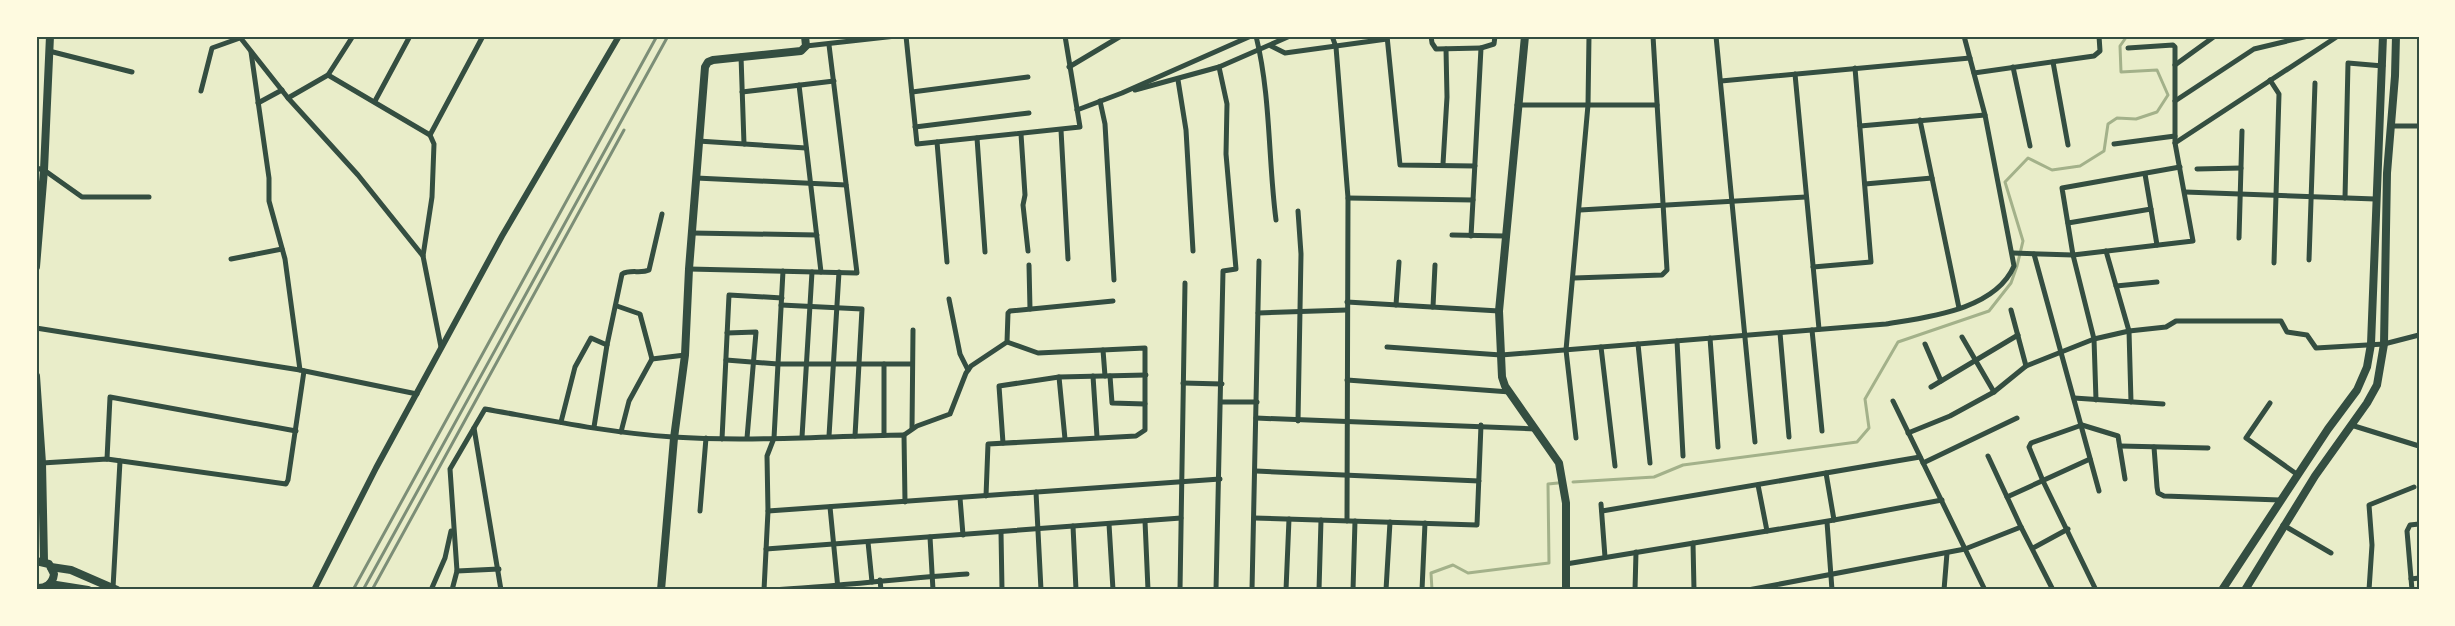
<svg xmlns="http://www.w3.org/2000/svg" width="2455" height="626" font-family="'Archivo Narrow',sans-serif">
  <style>
    .lines { fill: none; stroke-linecap: round; stroke-linejoin: round }
    .stream { stroke: #a3b18a; stroke-width: 3 }
    .minor { stroke: #344e41; stroke-width: 5 }
    .tertiary { stroke: #344e41; stroke-width: 6 }
    .secondary { stroke: #344e41; stroke-width: 8 }
    .primary { stroke: #344e41; stroke-width: 8 }
    .rail { stroke: #7c8e77; stroke-width: 3 }
    .neatline { fill: none; stroke: #344e41; stroke-width: 2 }
  </style>
  <rect width="100%" height="100%" fill="#e9edc9"/>
  <g class="lines">
    <!-- stream -->
    <g class="stream">
      <path d="M1573 482 1654 477 1683 465 1857 442 1869 428 1865 399 1898 342 1989 311 2011 283 2017 266 2023 241 2005 182 2028 158 2052 170 2080 166 2104 151 2108 124 2117 118 2136 119 2157 112 2168 95 2157 70 2121 72 2120 46 2127 36"/>
      <path d="M1432 590 1431 573 1453 565 1468 573 1549 563 1548 484 1558 483"/>
    </g>
    <!-- minor -->
    <g class="minor">
      <path d="M239 36 288 98 358 175 423 256"/>
      <path d="M906 36 917 144 1080 127 1065 36"/>
      <path d="M1256 36C1271 97 1268 159 1276 220"/>
      <path d="M1332 36 1336 47 1348 198 1347 521"/>
      <path d="M1387 36 1400 165 1475 166"/>
      <path d="M1431 36 1432 43 1436 49 1481 48"/>
      <path d="M1716 36 1755 442"/>
      <path d="M806 46 896 36"/>
      <path d="M1271 46 1285 53 1387 39"/>
      <path d="M49 51 132 72"/>
      <path d="M251 52 269 178V201L285 259 300 370"/>
      <path d="M741 56 744 144"/>
      <path d="M2053 62 2068 145"/>
      <path d="M2175 65 2215 36"/>
      <path d="M1069 67 1121 36"/>
      <path d="M2013 67 2030 146"/>
      <path d="M1974 73 2094 56 2100 51 2099 36"/>
      <path d="M1795 74 1819 329"/>
      <path d="M328 75 430 135"/>
      <path d="M1178 80 1186 130 1193 251"/>
      <path d="M2270 80 2279 94 2274 263"/>
      <path d="M1721 81 1970 58"/>
      <path d="M799 85 821 272"/>
      <path d="M1135 90 1219 67 1290 36"/>
      <path d="M201 91 212 48 240 38"/>
      <path d="M742 92 834 81"/>
      <path d="M912 92 1028 77"/>
      <path d="M288 98 328 75 353 36"/>
      <path d="M375 101 410 36"/>
      <path d="M1100 101 1105 124 1114 280"/>
      <path d="M2175 101 2254 49 2308 36"/>
      <path d="M258 103 282 90"/>
      <path d="M1517 105H1657"/>
      <path d="M1077 110 1122 93 1251 36"/>
      <path d="M1920 120 1959 308"/>
      <path d="M1860 126 1985 115"/>
      <path d="M2391 126H2419"/>
      <path d="M915 127 1029 113"/>
      <path d="M1061 130 1068 259"/>
      <path d="M1021 134 1025 195 1023 205 1028 251"/>
      <path d="M977 138 985 252"/>
      <path d="M698 141 806 148"/>
      <path d="M937 142 947 262"/>
      <path d="M2175 143 2338 36"/>
      <path d="M2114 144 2175 136"/>
      <path d="M1443 164 1447 97 1446 49"/>
      <path d="M36 168 44 170 82 197H149"/>
      <path d="M2197 169 2241 168"/>
      <path d="M2145 174 2157 245"/>
      <path d="M696 178 846 185"/>
      <path d="M1865 184 1932 178"/>
      <path d="M2185 192 2375 199"/>
      <path d="M1348 198 1473 200 1481 48 1494 44 1495 36"/>
      <path d="M2345 198 2348 63 2383 66"/>
      <path d="M1580 210 1806 197"/>
      <path d="M2068 223 2151 209"/>
      <path d="M692 233 817 235"/>
      <path d="M1452 235 1505 236"/>
      <path d="M1471 236 1473 200"/>
      <path d="M2239 238 2242 131"/>
      <path d="M2106 251 2129 331 2131 402"/>
      <path d="M2013 253 2073 255 2193 241 2175 143V47L2173 45 2128 48"/>
      <path d="M2034 254 2099 491"/>
      <path d="M231 259 282 249"/>
      <path d="M2309 260 2315 83"/>
      <path d="M1029 265 1030 309"/>
      <path d="M1813 267 1871 262 1855 68"/>
      <path d="M689 269 857 273 829 45"/>
      <path d="M1574 278 1662 275 1667 270 1653 36"/>
      <path d="M2116 286 2157 282"/>
      <path d="M949 299 960 354 968 370"/>
      <path d="M1347 302 1499 311"/>
      <path d="M781 305 862 309 855 436"/>
      <path d="M1396 305 1399 262"/>
      <path d="M617 306 640 314 652 359 629 401 621 432"/>
      <path d="M1433 307 1435 265"/>
      <path d="M2011 310 2026 366"/>
      <path d="M1258 313 1347 310"/>
      <path d="M36 328 300 370 417 394"/>
      <path d="M1812 330 1822 431"/>
      <path d="M727 333 756 332 747 438"/>
      <path d="M1780 333 1789 437"/>
      <path d="M1962 337 1994 392"/>
      <path d="M1710 338 1718 447"/>
      <path d="M1677 341 1683 456"/>
      <path d="M1638 344 1650 463"/>
      <path d="M1925 344 1941 381"/>
      <path d="M441 347 423 256 432 197 434 144 430 135 483 36"/>
      <path d="M1387 347 1501 355 1886 324C1928 317 1995 310 2014 266L1985 115 1964 36"/>
      <path d="M1601 347 1615 466"/>
      <path d="M1103 350 1105 376"/>
      <path d="M652 359 685 355"/>
      <path d="M726 360 778 364H912"/>
      <path d="M1093 376 1097 437"/>
      <path d="M1110 376 1112 403 1145 404"/>
      <path d="M1059 377 1065 439"/>
      <path d="M1347 380 1510 392"/>
      <path d="M1183 383 1222 384"/>
      <path d="M1931 387 2018 335"/>
      <path d="M2074 398 2163 404"/>
      <path d="M2096 400 2094 339 2073 255 2062 188 2180 167"/>
      <path d="M1893 401 1985 590"/>
      <path d="M1221 402H1257"/>
      <path d="M2270 403 2246 438 2298 475"/>
      <path d="M1256 418 1536 429"/>
      <path d="M1298 421 1301 254 1298 211"/>
      <path d="M561 422 575 367 591 338 607 345"/>
      <path d="M2351 425 2419 446"/>
      <path d="M594 427 607 345 622 274C630 269 641 274 649 270L662 214"/>
      <path d="M474 428 501 590"/>
      <path d="M912 429 913 330"/>
      <path d="M1908 433 1950 416 1994 392 2026 366 2094 339 2129 331 2166 327 2176 321H2281L2287 332 2307 335 2316 348 2384 344 2419 335"/>
      <path d="M884 435V364"/>
      <path d="M904 435 917 426 950 414 966 373 971 366 1007 342 1008 313 1010 311 1113 301"/>
      <path d="M829 436 839 272"/>
      <path d="M802 437 812 272"/>
      <path d="M1576 438 1566 350 1588 105 1589 36"/>
      <path d="M722 439 729 295 782 298"/>
      <path d="M1003 443 999 386 1059 377 1146 375"/>
      <path d="M2120 446 2208 448"/>
      <path d="M2154 447 2157 487 2158 493 2164 496 2280 500"/>
      <path d="M1988 456 2021 527 2053 590"/>
      <path d="M107 459 110 397 296 431"/>
      <path d="M42 463 107 459 286 484 288 480 304 371"/>
      <path d="M1923 463 2017 418"/>
      <path d="M1256 471 1479 481"/>
      <path d="M1826 473 1834 520"/>
      <path d="M1758 485 1767 531"/>
      <path d="M1036 492 1041 590"/>
      <path d="M986 496 988 444 1136 436 1145 430V348L1038 353 1007 342"/>
      <path d="M2007 497 2090 459"/>
      <path d="M960 498 963 535"/>
      <path d="M1601 504 1605 557"/>
      <path d="M830 507 838 589"/>
      <path d="M700 511 706 438"/>
      <path d="M768 511 1220 479"/>
      <path d="M1602 511 1920 457"/>
      <path d="M1254 518 1477 525 1481 425"/>
      <path d="M1145 521 1148 590"/>
      <path d="M1827 522 1832 590"/>
      <path d="M1109 524 1113 590"/>
      <path d="M2283 525 2331 553"/>
      <path d="M1073 526 1076 590"/>
      <path d="M1001 532 1002 590"/>
      <path d="M930 537 933 590"/>
      <path d="M868 542 872 582"/>
      <path d="M1693 543 1694 590"/>
      <path d="M2033 548 2068 529"/>
      <path d="M766 549 1181 518"/>
      <path d="M1566 564 1834 520 1942 500"/>
      <path d="M457 571 499 569"/>
      <path d="M2411 579 2419 578"/>
      <path d="M880 580 881 590"/>
      <path d="M113 588 120 461"/>
      <path d="M431 590 445 558 451 531"/>
      <path d="M452 590 457 571 450 469 485 409C547 420 610 433 673 437 749 442 827 436 904 435L905 502"/>
      <path d="M764 590 768 511 767 456 774 438 783 271"/>
      <path d="M770 590C836 587 901 578 967 574"/>
      <path d="M1180 590 1185 283"/>
      <path d="M1216 590 1223 271 1236 269 1226 154 1227 104 1219 67"/>
      <path d="M1252 590 1259 261"/>
      <path d="M1286 590 1289 519"/>
      <path d="M1319 590 1321 520"/>
      <path d="M1353 590 1355 521"/>
      <path d="M1386 590 1390 522"/>
      <path d="M1422 590 1425 523"/>
      <path d="M1635 590 1636 552"/>
      <path d="M1748 590 1965 549 2021 527"/>
      <path d="M1944 590 1947 553"/>
      <path d="M2096 590 2043 481 2029 447 2031 443 2082 425 2118 436 2125 479"/>
      <path d="M2369 590 2372 545 2369 505 2414 487"/>
      <path d="M2412 590 2407 531 2410 525 2419 524"/>
    </g>
    <!-- tertiary -->
    <path class="tertiary" d="M314 590 376 468 502 236 619 36"/>
    <!-- secondary -->
    <g class="secondary">
      <path d="M1525 36 1499 311 1502 377 1505 386 1559 463 1566 503V590"/>
      <path d="M661 590 674 438 685 355 689 269 705 67 708 62 713 60 801 51 806 46 805 36"/>
      <path d="M2222 590 2328 429 2357 390 2367 367 2371 344 2383 36"/>
      <path d="M2245 590 2315 476 2367 403 2377 385 2384 344 2387 173 2395 76 2396 36"/>
    </g>
    <!-- primary -->
    <g class="primary">
      <path d="M36 267 44 170 50 36"/>
      <path d="M36 376 42 463 44 561"/>
      <path d="M36 561 49 564 54 574C53 583 46 589 36 588"/>
      <path d="M51 567 71 570 117 590"/>
      <path d="M50 584 88 590"/>
    </g>
    <!-- rail -->
    <g class="rail">
      <path d="M353 590 657 36"/>
      <path d="M363 590 668 36"/>
      <path d="M372 590 624 130"/>
    </g>
  </g>
  <!-- border -->
  <rect width="2455" height="626" fill="none" stroke="#fefae0" stroke-width="75"/>
  <rect x="38" y="38" width="2380" height="550" class="neatline"/>
</svg>
